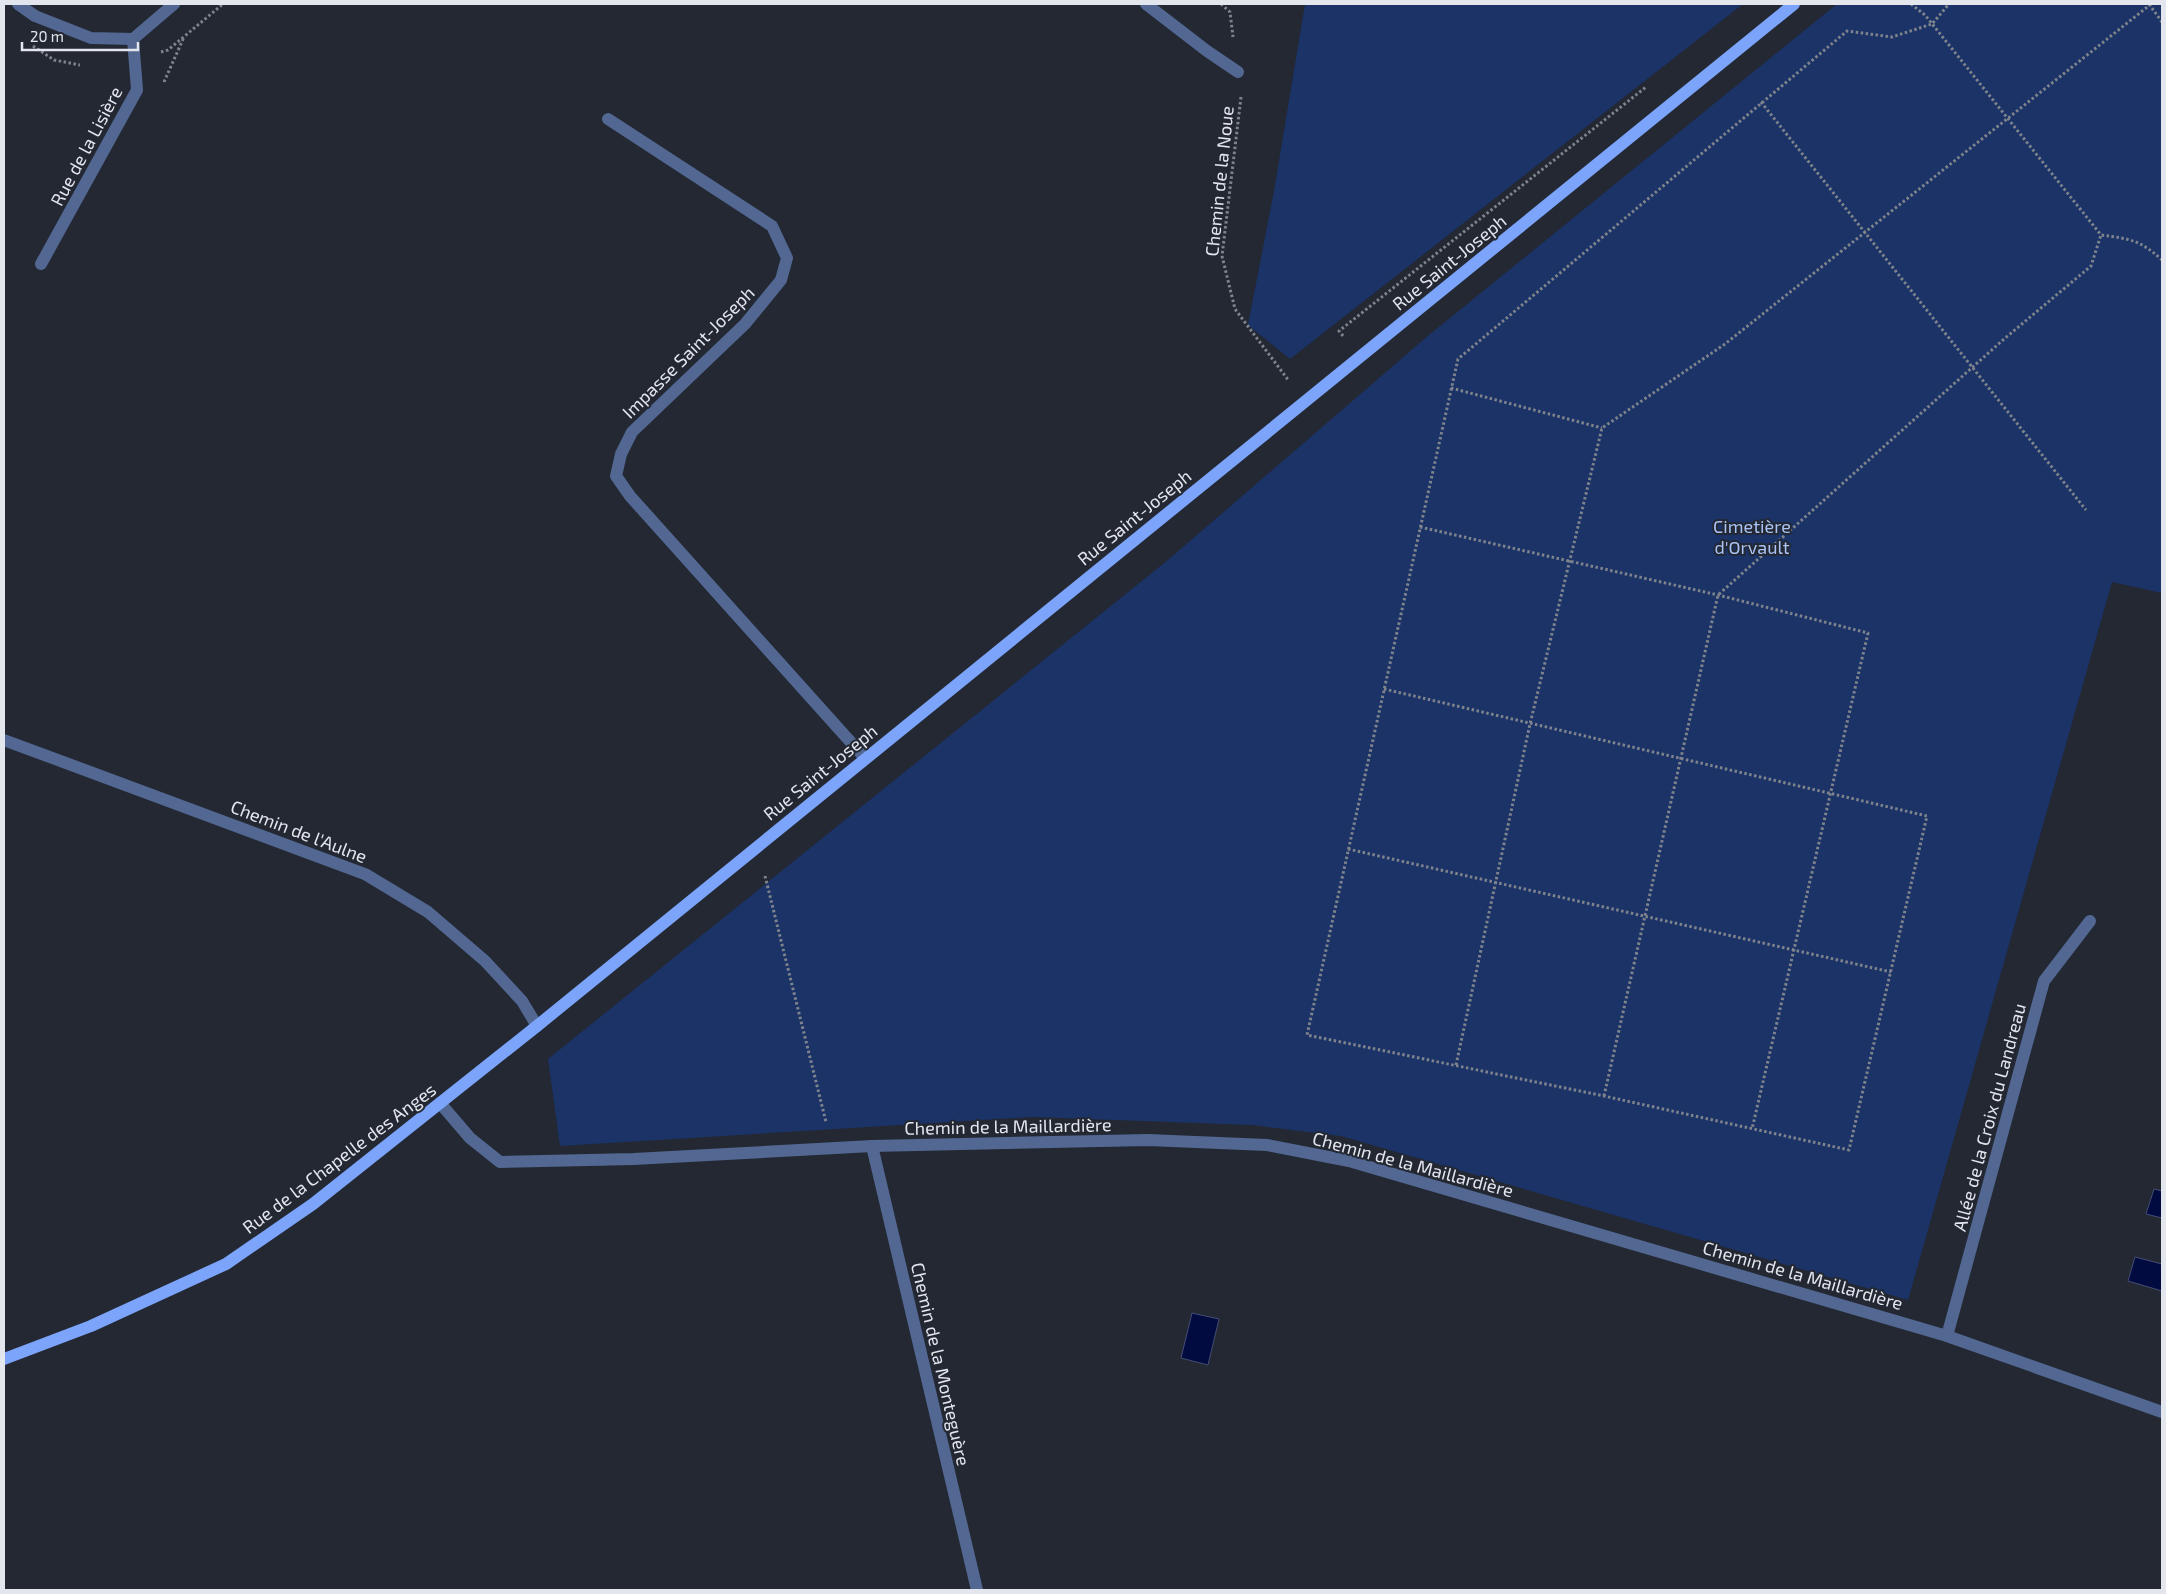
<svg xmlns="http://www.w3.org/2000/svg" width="2166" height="1594" font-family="'Exo 2',sans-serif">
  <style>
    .green { fill: #1b3367 }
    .water { fill: #010b3f; stroke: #454d73 }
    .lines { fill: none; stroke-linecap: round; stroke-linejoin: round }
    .path { stroke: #7f838c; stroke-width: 3; stroke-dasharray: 2.5 2.5; stroke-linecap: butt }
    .minor { stroke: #526791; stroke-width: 12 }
    .major { stroke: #7ba4fa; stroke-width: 12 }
    .labels { text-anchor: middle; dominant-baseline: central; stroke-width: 4; stroke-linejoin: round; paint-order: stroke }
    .street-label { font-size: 18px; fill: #e3e6ed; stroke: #232833 }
    .park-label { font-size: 18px; fill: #a9c3f5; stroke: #232833 }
  </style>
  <rect width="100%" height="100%" fill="#232833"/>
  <!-- green -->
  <g class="green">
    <path d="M1305 4H1743L1290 359 1248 325 1274 191Z"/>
    <path d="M1837 4H2162V593L2112 582 1908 1300 1341 1136 1252 1125 1032 1117 560 1146 548 1059 1168 560 1429 335Z"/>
  </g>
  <!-- water -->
  <g class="water">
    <path d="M2154 1189 2162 1191V1218L2146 1214Z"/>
    <path d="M2135 1257 2162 1264V1291L2128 1281Z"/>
    <path d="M1192 1313 1219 1319 1208 1365 1181 1358Z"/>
  </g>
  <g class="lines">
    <!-- path -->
    <g class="path">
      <path d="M1221 4 1230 12 1233 37"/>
      <path d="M1911 4 1925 15 2101 235C2131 239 2140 240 2162 260"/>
      <path d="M2149 4 2162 22"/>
      <path d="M33 46 54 60 80 65"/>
      <path d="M161 52 168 50 223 4"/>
      <path d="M164 82 184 37"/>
      <path d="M1241 97 1222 256 1235 309 1289 381"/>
      <path d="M1761 102 2086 510"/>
      <path d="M1343 336 1339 331 1646 87"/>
      <path d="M1451 388 1602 428"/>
      <path d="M1420 527 1718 595 1868 633 1752 1129"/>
      <path d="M1384 689 1927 816 1849 1150 1604 1096 1307 1035 1458 359 1847 31 1892 37 1932 24 1949 4"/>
      <path d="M1348 849 1891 972"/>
      <path d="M765 876 826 1122"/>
      <path d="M1456 1065 1530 724 1602 428 1725 344 2151 4"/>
      <path d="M1604 1096 1718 595 2004 339 2091 266 2101 235"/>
    </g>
    <!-- minor -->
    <g class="minor">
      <path d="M18 4 35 16 91 38 133 39 174 4"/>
      <path d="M1146 4 1207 51 1238 72"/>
      <path d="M608 119 772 226 787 258 781 280 745 324 632 432 621 454 616 476 630 496 865 758"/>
      <path d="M41 264 137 90 133 39"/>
      <path d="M4 740 365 874 428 912 485 961 522 1001 537 1026"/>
      <path d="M440 1103 470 1138 500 1162 634 1159 872 1146 1148 1140 1267 1145 1349 1161 1947 1336 2162 1412"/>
      <path d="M872 1146 977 1590"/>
      <path d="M1947 1336 2044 981 2090 921"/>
    </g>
    <!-- major -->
    <path class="major" d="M4 1359 91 1326 226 1264 313 1204 537 1026 1794 4"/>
  </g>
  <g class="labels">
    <!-- street labels -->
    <g class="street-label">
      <text transform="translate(86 146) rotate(-62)">Rue de la Lisière</text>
      <text transform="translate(1219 181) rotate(-84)">Chemin de la Noue</text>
      <text transform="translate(1449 262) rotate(-39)">Rue Saint-Joseph</text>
      <text transform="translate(688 352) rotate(-45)">Impasse Saint-Joseph</text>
      <text transform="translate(1134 517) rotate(-39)">Rue Saint-Joseph</text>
      <text transform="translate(820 772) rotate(-39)">Rue Saint-Joseph</text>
      <text transform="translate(299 831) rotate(21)">Chemin de l'Aulne</text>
      <text transform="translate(1989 1117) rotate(-75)">Allée de la Croix du Landreau</text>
      <text transform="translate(1008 1126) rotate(-1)">Chemin de la Maillardière</text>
      <text transform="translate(339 1158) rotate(-37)">Rue de la Chapelle des Anges</text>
      <text transform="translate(1413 1164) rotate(15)">Chemin de la Maillardière</text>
      <text transform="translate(1803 1275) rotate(16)">Chemin de la Maillardière</text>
      <text transform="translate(941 1364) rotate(77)">Chemin de la Monteguère</text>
    </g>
    <!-- park labels -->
    <g class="park-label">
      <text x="1752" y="526">Cimetière<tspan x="1752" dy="21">d'Orvault</tspan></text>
    </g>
  </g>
  <!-- border -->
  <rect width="2166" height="1594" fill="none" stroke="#e3e6ed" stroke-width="10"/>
  <!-- scale -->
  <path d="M22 42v8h116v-8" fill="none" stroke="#e3e6ed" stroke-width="2.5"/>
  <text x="30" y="42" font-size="15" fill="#e3e6ed" stroke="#232833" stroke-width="4" paint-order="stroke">20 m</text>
</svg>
